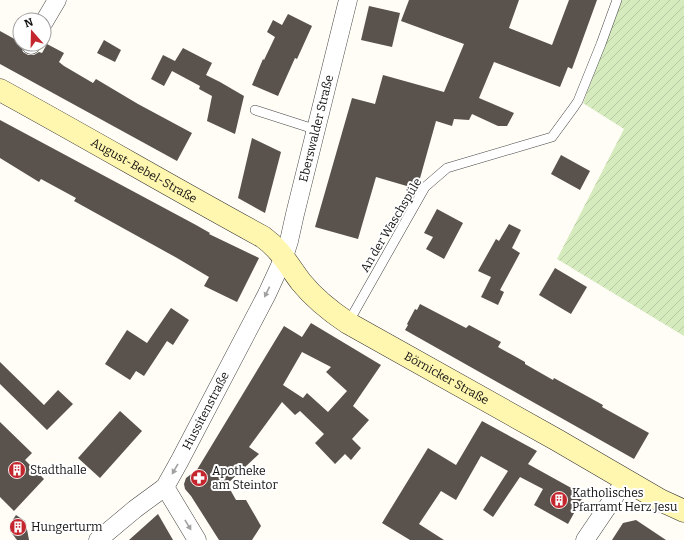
<svg xmlns="http://www.w3.org/2000/svg" width="684" height="540" font-family="Bitter,serif">
  <style>
    .garden { fill: url(#garden-furrows) }
    .building { fill: #5a524d; fill-rule: evenodd }
    .lines { fill: none; stroke-linecap: round; stroke-linejoin: round }
    .service-casing { stroke: #444; stroke-width: 10 }
    .minor-casing { stroke: #444; stroke-width: 19 }
    .secondary-casing { stroke: #333; stroke-width: 23 }
    .service { stroke: #fff; stroke-width: 9 }
    .minor { stroke: #fff; stroke-width: 18 }
    .secondary { stroke: #fff6b0; stroke-width: 22 }
    .oneway { fill: #a0a0a0 }
    .labels { text-anchor: middle; dominant-baseline: central; stroke-width: 4; stroke-linejoin: round; paint-order: stroke }
    .street-label { font-size: 12px; fill: #111; stroke: #fff }
    .poi-label { font-size: 12px; fill: #111; stroke: #fff; text-anchor: start }
  </style>
  <defs>
    <pattern id="garden-furrows" width="10" height="10" patternUnits="userSpaceOnUse"><rect width="10" height="10" fill="#d5ebbd"/><path d="M-1 1l2-2M0 10L10 0M9 11l2-2" fill="none" stroke="#b6c8a1"/></pattern>
  </defs>
  <rect width="100%" height="100%" fill="#fffdf5"/>
  <!-- garden -->
  <path class="garden" d="M622 0H684V336L557 259 624 129 583 103Z"/>
  <!-- building -->
  <g class="building">
    <path d="M409 0H519L509 28 552 45 569 0H597L572 69 568 67 560 87 494 62 479 98 514 113 507 126H498L472 114 469 120 454 119 452 126 436 121 417 189 376 177 358 239 315 227 352 98 375 104 383 75 444 92 464 44 401 21Z"/>
    <path d="M369 6 400 13 392 47 361 40Z"/>
    <path d="M288 14 312 26 297 59 295 58 278 96 252 85 263 59 264 60 275 37 267 32 273 20 282 25Z"/>
    <path d="M0 31 20 42 23 52 28 55H34L39 52 42 53 47 44 64 53 59 62 64 66 93 83 96 79 138 104 192 133 177 161 0 64Z"/>
    <path d="M104 40 121 50 115 62 97 53Z"/>
    <path d="M183 48 212 63 206 75 220 82 244 96 235 134 207 121 212 96 199 89 200 86 172 71 164 86 151 79 163 55 175 61Z"/>
    <path d="M0 120 196 225 210 233 209 234 259 258 237 302 204 286 209 277 177 258 74 201 76 198 41 179 39 182 0 158Z"/>
    <path d="M252 138 281 152 265 213 238 198Z"/>
    <path d="M561 155 590 171 580 190 551 174Z"/>
    <path d="M437 209 463 223 444 259 426 249 433 237 424 233Z"/>
    <path d="M509 224 521 230 512 248 520 253 500 290 504 292 498 305 481 297 491 277 478 271 496 239 499 241Z"/>
    <path d="M555 268 587 287 571 314 539 295Z"/>
    <path d="M420 304 466 328 469 325 501 342 498 347 525 362V364L553 380 554 378 603 405 602 407 649 433 634 459 405 330 408 325 407 324 415 309 417 310Z"/>
    <path d="M171 308 189 320 173 345 167 341 144 376 136 371 130 380 105 364 127 330 147 343Z"/>
    <path d="M311 323 381 365 353 406 369 420 352 439 361 448 351 460 345 454 335 464 315 443 324 434 300 411 295 415 282 402 249 447 259 454 227 484 236 500H246L261 526 252 540H219L191 496 185 489 184 484 186 478 190 475 195 473 284 326 302 337ZM302 352 331 367 326 372 347 391 328 412 307 393 303 398 283 385Z"/>
    <path d="M0 362 44 405 58 390 73 404 47 430 0 384Z"/>
    <path d="M120 411 142 431 100 478 78 458Z"/>
    <path d="M482 421 537 451 528 464 584 495 568 524 534 505 543 489 520 477 493 517 483 510 508 471 481 456 456 500 441 491 419 524 444 540H410L382 523 428 448 456 465Z"/>
    <path d="M0 422 32 453 25 460 44 479 14 511 0 497Z"/>
    <path d="M158 514 173 540H129Z"/>
    <path d="M16 515 25 521 26 524 29 540H17L10 531V524Z"/>
    <path d="M636 520 666 540H612L623 523Z"/>
  </g>
  <g class="lines">
    <!-- service casing -->
    <g class="service-casing">
      <g id="service">
        <path d="M255 110 317 130"/>
        <path d="M348 323 425 187 447 168 552 137 574 107 578 101 601 44 617 0"/>
      </g>
    </g>
    <!-- minor casing -->
    <g class="minor-casing">
      <g id="minor">
        <path d="M44 22 57 0"/>
        <path d="M31 45 32 44"/>
        <path d="M165 487 197 540"/>
        <path id="s1" d="M98 540 135 509 165 487 179 462 267 294 284 257 289 241 295 214 348 0"/>
        <path d="M585 540 625 481"/>
      </g>
    </g>
    <!-- secondary casing -->
    <g class="secondary-casing">
      <g id="secondary">
        <path id="s2" d="M0 90C88 138 175 189 263 237 281 250 288 265 301 282 314 298 330 311 348 323L557 440 660 500 684 511"/>
      </g>
    </g>
    <!-- service -->
    <use href="#service" class="service"/>
    <!-- minor -->
    <use href="#minor" class="minor"/>
    <!-- secondary -->
    <use href="#secondary" class="secondary"/>
  </g>
  <!-- one-way arrows -->
  <defs><path id="oneway-solid" d="M-6-.8H1V-3.2L6.5 0L1 3.2V.8H-6Z"/></defs>
  <g class="oneway">
    <use href="#oneway-solid" transform="translate(267 292) rotate(116)"/>
    <use href="#oneway-solid" transform="translate(175 469) rotate(120)"/>
    <use href="#oneway-solid" transform="translate(188 525) rotate(59)"/>
  </g>
  <!-- icons -->
  <defs>
    <g id="building-disc" transform="scale(0.9)"><circle r="9.5" fill="#c4262e" stroke="#fff"/><path d="M-4-6H4V6H1V3H-1V6H-4ZM-2.5-4.3h1.7v1.8h-1.7ZM.8-4.3h1.7v1.8H.8ZM-2.5-1h1.7V.8h-1.7ZM.8-1h1.7V.8H.8Z" fill="#fff"/></g>
    <g id="pharmacy-disc" transform="scale(0.9)"><circle r="9.5" fill="#c4262e" stroke="#fff"/><path d="M-2-6h4v4h4v4h-4v4h-4v-4h-4v-4h4Z" fill="#fff"/></g>
  </defs>
  <g fill-rule="evenodd">
    <use href="#building-disc" x="17" y="470"/>
    <use href="#pharmacy-disc" x="199" y="478"/>
    <use href="#building-disc" x="559" y="500"/>
    <use href="#building-disc" x="18" y="527"/>
  </g>
  <g class="labels">
    <!-- street labels -->
    <g class="street-label">
      <text stroke="none"><textPath href="#s1" startOffset="477">Eberswalder Straße</textPath></text>
      <text stroke="none"><textPath href="#s2" startOffset="165">August-Bebel-Straße</textPath></text>
      <text transform="translate(391 225) rotate(-59)">An der Waschspüle</text>
      <text stroke="none"><textPath href="#s2" startOffset="536">Börnicker Straße</textPath></text>
      <text stroke="none"><textPath href="#s1" startOffset="172">Hussitenstraße</textPath></text>
    </g>
    <!-- poi labels -->
    <g class="poi-label">
      <text x="30" y="470">Stadthalle</text>
      <text x="212" y="471">Apotheke<tspan x="212" dy="14">am Steintor</tspan></text>
      <text x="572" y="493">Katholisches<tspan x="572" dy="14">Pfarramt Herz Jesu</tspan></text>
      <text x="31" y="527">Hungerturm</text>
    </g>
  </g>
  <!-- north arrow -->
  <g transform="translate(32 32) rotate(340)"><circle r="19" fill="#ffffff" stroke="#a0a0a0"/>
  <path d="M0-3L7 15L0 10L-7 15Z" fill="#c4262e"/>
  <text y="-6" font-size="11" font-weight="bold" text-anchor="middle" fill="#111111">N</text>
  </g>
</svg>
